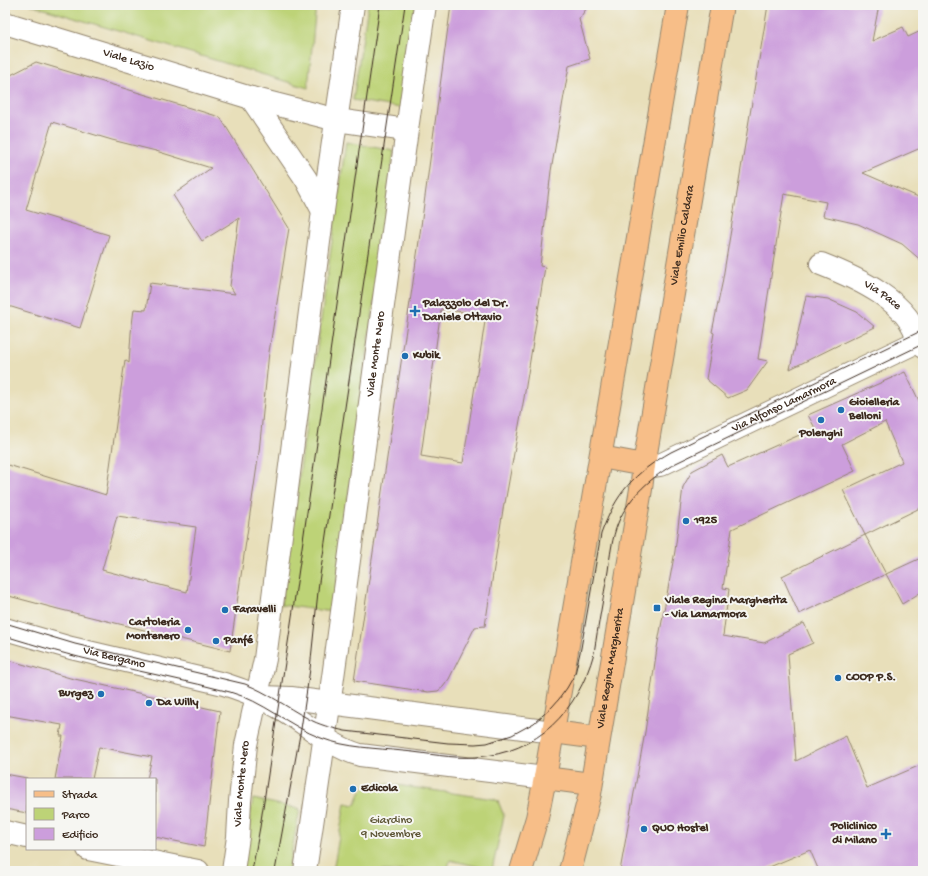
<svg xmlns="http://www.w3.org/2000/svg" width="928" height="876" font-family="'Gochi Hand',sans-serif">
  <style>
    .green { fill: #bdd377; stroke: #7c7e4a }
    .building { fill: #cc9edc; fill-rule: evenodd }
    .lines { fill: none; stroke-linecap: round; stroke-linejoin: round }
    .minor-casing { stroke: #92846c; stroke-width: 24 }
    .major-casing { stroke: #92846c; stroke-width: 24 }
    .minor { stroke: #fff; stroke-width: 22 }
    .major { stroke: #f7be88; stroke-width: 22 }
    .tram { stroke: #3b2a1e; stroke-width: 1 }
    .poi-dot { fill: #1f6fb2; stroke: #f6f6f2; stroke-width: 1.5 }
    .labels { text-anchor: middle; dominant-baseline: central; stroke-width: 4; stroke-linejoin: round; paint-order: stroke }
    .street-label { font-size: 12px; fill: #3b2a1e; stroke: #f6f6f2 }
    .poi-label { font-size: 12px; font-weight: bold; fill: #3b2a1e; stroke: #f6f6f2; text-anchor: start }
    .park-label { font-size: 12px; fill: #5c5434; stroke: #f6f6f2 }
  </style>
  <rect width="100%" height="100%" fill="#f6f6f2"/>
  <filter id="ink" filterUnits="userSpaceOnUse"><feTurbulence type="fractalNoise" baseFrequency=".025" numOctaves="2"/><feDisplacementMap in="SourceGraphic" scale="8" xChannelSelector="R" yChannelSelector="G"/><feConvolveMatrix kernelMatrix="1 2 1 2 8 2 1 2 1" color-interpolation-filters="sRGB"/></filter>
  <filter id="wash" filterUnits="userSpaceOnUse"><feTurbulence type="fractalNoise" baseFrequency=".012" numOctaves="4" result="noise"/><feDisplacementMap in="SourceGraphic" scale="16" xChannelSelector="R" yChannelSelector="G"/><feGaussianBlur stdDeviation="0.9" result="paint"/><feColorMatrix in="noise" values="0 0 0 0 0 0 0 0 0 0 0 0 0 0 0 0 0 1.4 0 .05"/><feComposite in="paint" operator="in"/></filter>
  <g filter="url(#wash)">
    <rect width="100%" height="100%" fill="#e8dfba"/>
    <!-- green -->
    <g class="green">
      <path d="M31 5H316L308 88Z"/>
      <path d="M368 5H416L401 108 353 100Z"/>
      <path d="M346 142 394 151 333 612 281 605Z"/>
      <path d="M382 783 494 799 498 801 504 816 492 870 450 860 447 871H333L345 803 355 805C362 788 362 785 382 783Z"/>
      <path d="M253 799 300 809 288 871H240Z"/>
    </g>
    <g id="blocks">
      <!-- building -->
      <g class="building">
        <path d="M451 5H589L579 19 590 59 569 66 551 171 540 266 545 267 524 398 505 503H504L485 626 475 627 449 679 443 687 438 691 428 692 354 681 418 248ZM441 309 486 315 463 463 421 456Z"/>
        <path d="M768 5H879L872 41 903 27 908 37 923 30V147L863 173 923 199V262L902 244 858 224 823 216 826 202 784 194 758 359 768 361 747 390 728 398 706 379 714 333 712 332 722 284Z"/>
        <path d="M36 62 220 117 289 228 269 352 259 452 230 651 58 609 5 595V464L106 495 125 360 129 363 131 333 134 309 146 310 150 283 235 294 230 286 239 218 202 241 173 195 211 168 156 151 112 140 52 122 26 210 109 235 80 328 5 305V78ZM117 516 196 527 187 592 102 570Z"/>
        <path d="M806 296 828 299 857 312 875 327 790 369Z"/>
        <path d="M905 372 923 409V508L922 507 865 535 843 490 902 462 885 422 842 444 855 471 732 529 723 588 729 589 723 636 764 643 804 623 813 643 788 654 796 761 846 736 867 788 923 764V871H819L810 850 760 871H620L645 732 657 648 675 551 683 487 692 471 722 455 728 467 815 428 808 415Z"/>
        <path d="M865 535 886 574 799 614 782 576Z"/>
        <path d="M923 557V591L902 604 886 574Z"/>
        <path d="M5 659 70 678 220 711 204 847 155 837V779H147L152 757 99 747 92 779H55L63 736H60L62 725 5 715Z"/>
        <path d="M5 774 27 778V813L5 809Z"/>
      </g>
    </g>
  </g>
  <g filter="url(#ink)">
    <use href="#blocks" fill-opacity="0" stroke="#92846c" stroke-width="1"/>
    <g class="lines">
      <!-- minor casing -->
      <g class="minor-casing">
        <g id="minor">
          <path id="s1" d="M5 23 251 98 337 120 406 130"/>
          <path d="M251 98 306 179 323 211"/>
          <path id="s2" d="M821 264C854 277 912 302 918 342L922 344 923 347"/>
          <path id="s3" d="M644 465 654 466 660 465 923 339"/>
          <path id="s4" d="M5 629 71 648 224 684C243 690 261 697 278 707 305 722 329 746 360 755L545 778"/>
          <path d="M262 697 291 698 553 732"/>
          <path d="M5 832 27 837"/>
          <path d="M88 849 198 871"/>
          <path id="s5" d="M233 871 238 837 240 801 246 745 265 659 323 211 353 5"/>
          <path id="s6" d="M305 871C349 583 382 293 425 5"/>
        </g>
      </g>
      <!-- major casing -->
      <g class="major-casing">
        <g id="major">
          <path d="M601 457 644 465"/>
          <path d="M553 732 599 738"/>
          <path d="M545 778 591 784"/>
          <path d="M521 871 537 818 545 778 678 5"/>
          <path id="s7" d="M570 871 590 794 641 489 644 465 722 5"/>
        </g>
      </g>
      <!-- minor -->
      <use href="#minor" class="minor"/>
      <!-- major -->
      <use href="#major" class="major"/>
      <!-- tram -->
      <g class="tram">
        <path d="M5 623 75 644 245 684C267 692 286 707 307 718 319 725 332 728 345 731L448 743 475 744 487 743 512 735 534 723 552 707 559 699 567 688 575 674 581 648 601 534C616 493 634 473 671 452L923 330"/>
        <path d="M5 636C38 646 71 656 104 663 146 673 188 681 230 692 263 701 289 726 321 738 347 748 376 748 403 751 427 753 452 759 476 757 538 753 578 711 594 653 598 626 603 599 608 571 610 556 612 538 618 523 629 496 652 477 676 463L923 344"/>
        <path d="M252 871 260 827 293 610 380 5"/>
        <path d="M275 871 301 729 310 669 319 582 405 5"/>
      </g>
    </g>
  </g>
  <!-- markers -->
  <g class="poi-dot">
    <path d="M413 305h4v4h4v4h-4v4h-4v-4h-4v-4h4z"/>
    <circle cx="405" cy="356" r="4"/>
    <circle cx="841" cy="410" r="4"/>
    <circle cx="821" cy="420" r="4"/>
    <circle cx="686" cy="521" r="4"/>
    <rect x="653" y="604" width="8" height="8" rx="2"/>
    <circle cx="225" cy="610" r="4"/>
    <circle cx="188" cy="630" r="4"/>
    <circle cx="216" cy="641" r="4"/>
    <circle cx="838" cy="678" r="4"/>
    <circle cx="101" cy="694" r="4"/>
    <circle cx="149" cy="703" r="4"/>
    <circle cx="353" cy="789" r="4"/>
    <circle cx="644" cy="829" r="4"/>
    <path d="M884 828h4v4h4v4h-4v4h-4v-4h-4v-4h4z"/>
  </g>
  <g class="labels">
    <!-- street labels -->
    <g class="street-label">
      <text stroke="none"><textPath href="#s1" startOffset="129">Viale Lazio</textPath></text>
      <text stroke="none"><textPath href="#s7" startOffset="646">Viale Emilio Caldara</textPath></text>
      <text stroke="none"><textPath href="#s2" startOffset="69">Via Pace</textPath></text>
      <text stroke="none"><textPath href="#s6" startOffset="522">Viale Monte Nero</textPath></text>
      <text stroke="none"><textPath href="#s3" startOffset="154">Via Alfonso Lamarmora</textPath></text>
      <text stroke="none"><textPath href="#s4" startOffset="113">Via Bergamo</textPath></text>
      <text stroke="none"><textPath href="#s7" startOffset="207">Viale Regina Margherita</textPath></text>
      <text stroke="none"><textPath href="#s5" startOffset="88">Viale Monte Nero</textPath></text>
    </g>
    <!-- poi labels -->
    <g class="poi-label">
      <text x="423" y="304">Palazzolo del Dr.<tspan x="423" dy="14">Daniele Ottavio</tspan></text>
      <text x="413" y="356">Kubik</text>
      <text x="849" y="403">Gioielleria<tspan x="849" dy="14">Belloni</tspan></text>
      <text x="821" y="434" text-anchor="middle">Polenghi</text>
      <text x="694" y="521">1925</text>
      <text x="665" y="601">Viale Regina Margherita<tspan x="665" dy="14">- Via Lamarmora</tspan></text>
      <text x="233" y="610">Faravelli</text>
      <text x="180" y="623" text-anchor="end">Cartoleria<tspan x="180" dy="14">Montenero</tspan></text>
      <text x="224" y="641">Panfé</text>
      <text x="846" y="678">COOP P.S.</text>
      <text x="93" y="694" text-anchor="end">Burgez</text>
      <text x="157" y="703">Da Willy</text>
      <text x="361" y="789">Edicola</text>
      <text x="877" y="827" text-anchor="end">Policlinico<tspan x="877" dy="14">di Milano</tspan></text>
      <text x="652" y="829">QUO Hostel</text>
    </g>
    <!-- park labels -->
    <g class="park-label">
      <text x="391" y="821">Giardino<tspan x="391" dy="14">9 Novembre</tspan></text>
    </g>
  </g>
  <!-- margin -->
  <rect width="928" height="876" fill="none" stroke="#f6f6f2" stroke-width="20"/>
  <!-- legend -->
  <rect x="26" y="778" width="130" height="72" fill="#f6f6f2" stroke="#aba49d"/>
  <rect x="34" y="791" width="20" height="6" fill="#f7be88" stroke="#aba49d"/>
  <text x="62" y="798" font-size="12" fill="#3b2a1e">Strada</text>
  <rect x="34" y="808" width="20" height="12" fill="#bdd377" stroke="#aba49d"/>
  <text x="62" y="818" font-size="12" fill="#3b2a1e">Parco</text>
  <rect x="34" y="828" width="20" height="12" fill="#cc9edc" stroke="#aba49d"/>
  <text x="62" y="838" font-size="12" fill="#3b2a1e">Edificio</text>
</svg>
